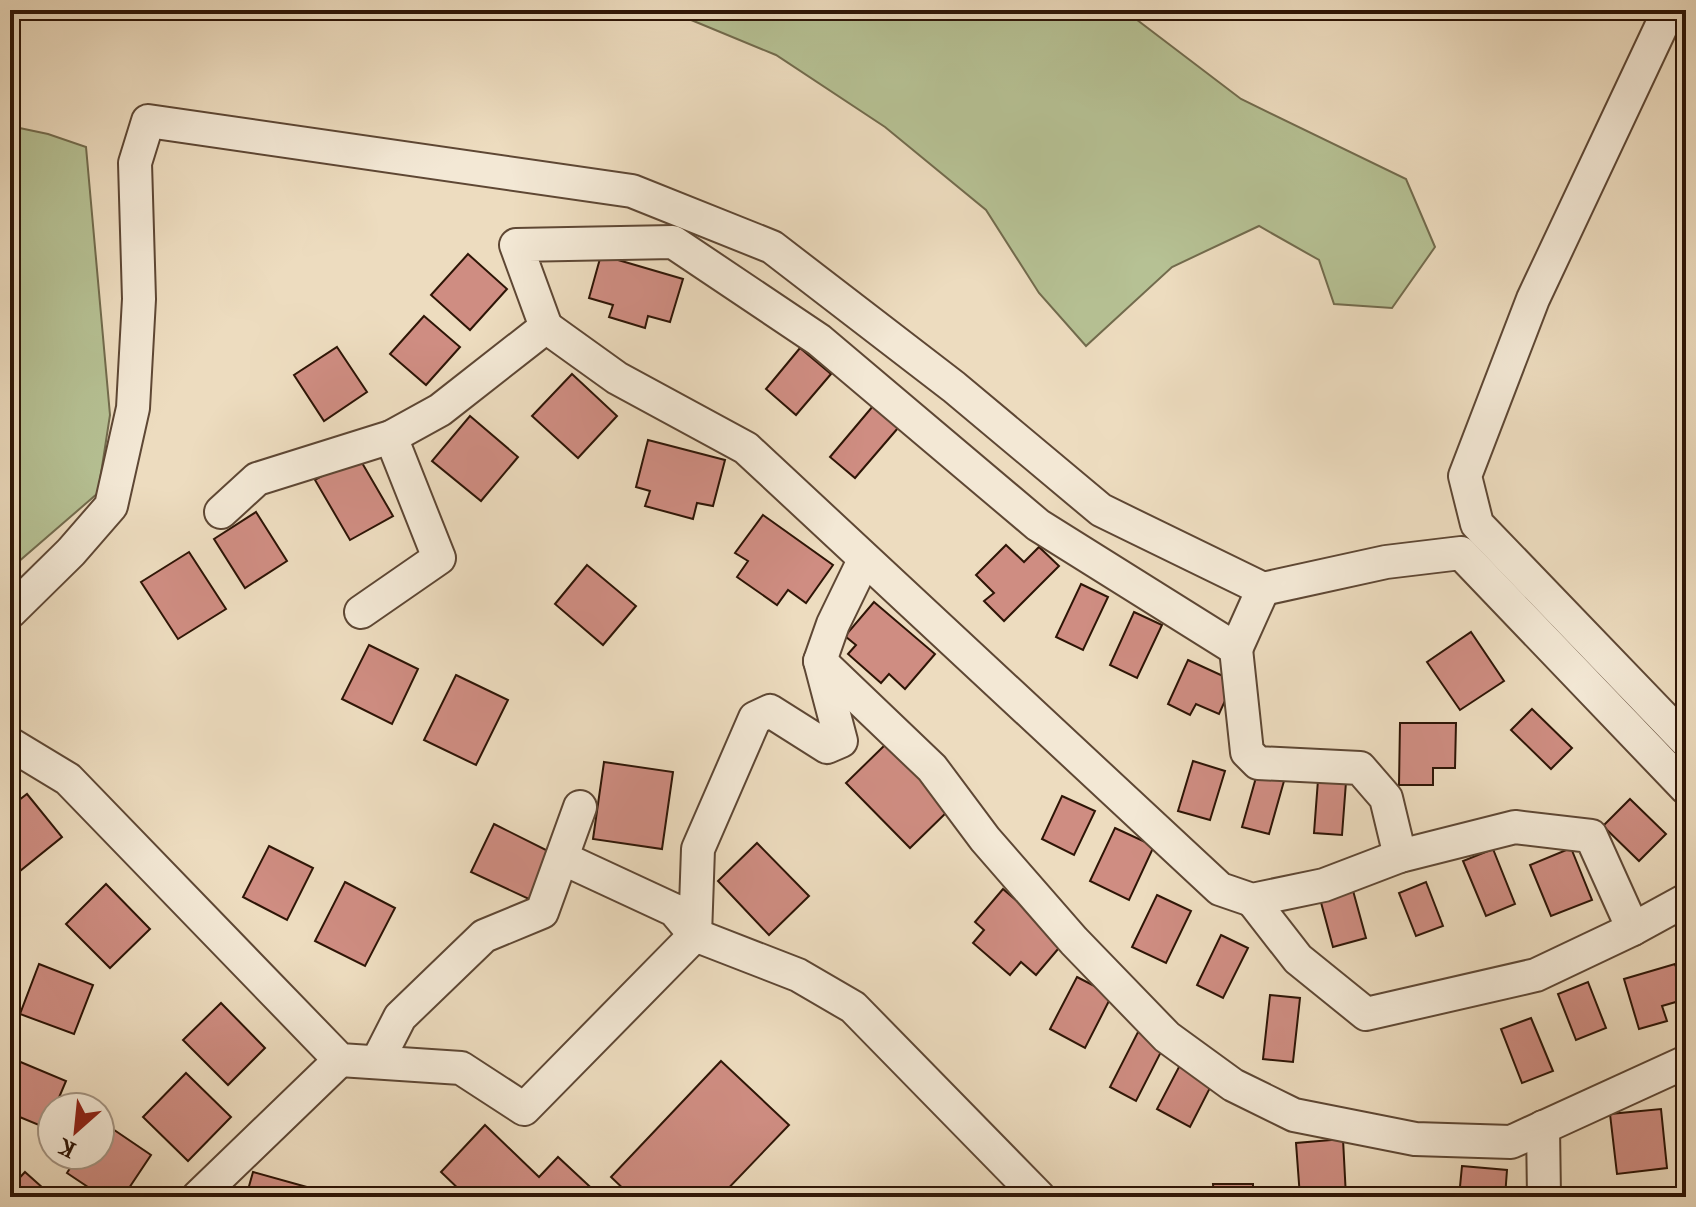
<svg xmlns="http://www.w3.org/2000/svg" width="1696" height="1207" font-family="'IM FELL Great Primer',serif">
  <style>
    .green { fill: #b6c194; stroke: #726b4d; stroke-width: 2 }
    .building { fill: #cf8d82; stroke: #2e1506; stroke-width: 2 }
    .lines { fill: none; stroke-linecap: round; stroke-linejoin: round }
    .minor-casing { stroke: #5e4734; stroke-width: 36 }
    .minor { stroke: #f3e8d5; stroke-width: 32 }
  </style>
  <rect width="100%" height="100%" fill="#eddcbf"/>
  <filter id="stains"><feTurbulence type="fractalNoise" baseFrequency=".0025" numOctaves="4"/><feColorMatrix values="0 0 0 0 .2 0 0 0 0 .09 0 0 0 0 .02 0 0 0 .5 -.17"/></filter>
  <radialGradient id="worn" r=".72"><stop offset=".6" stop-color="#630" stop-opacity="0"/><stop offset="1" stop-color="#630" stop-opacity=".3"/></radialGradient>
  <!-- green -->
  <g class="green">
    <path d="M667 10H1124L1241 99 1406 179 1435 247 1392 308 1334 304 1319 260 1259 226 1172 267 1086 346 1039 293 986 210 885 127 776 55Z"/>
    <path d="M10 126 48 134 86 147 110 415 98 493 10 569Z"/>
  </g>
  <!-- building -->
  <g class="building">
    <path d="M468 254 507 289 470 330 431 295Z"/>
    <path d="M601 255 683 279 670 322 648 316 645 328 609 317 613 305 589 298Z"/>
    <path d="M424 316 460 347 426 385 390 354Z"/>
    <path d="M337 347 367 392 324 421 294 375Z"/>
    <path d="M800 348 831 374 796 415 766 389Z"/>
    <path d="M572 374 617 416 578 458 532 416Z"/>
    <path d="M873 406 898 428 855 478 830 457Z"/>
    <path d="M470 416 518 457 481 501 432 461Z"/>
    <path d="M648 440 725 460 713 506 697 503 693 519 645 506 650 491 636 487Z"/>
    <path d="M358 456 393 516 350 540 315 480Z"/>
    <path d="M256 512 287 561 245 588 214 539Z"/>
    <path d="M763 515 833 565 806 603 788 590 777 605 737 577 748 561 735 553Z"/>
    <path d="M1006 545 1024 562 1039 547 1059 566 1004 621 984 601 994 593 976 575Z"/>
    <path d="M189 552 226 609 178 639 141 582Z"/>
    <path d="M587 565 636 606 603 645 555 604Z"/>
    <path d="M1081 584 1108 597 1083 650 1056 637Z"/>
    <path d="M874 602 935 654 905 689 889 674 881 683 848 654 856 645 845 636Z"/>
    <path d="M1134 612 1162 625 1137 678 1110 665Z"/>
    <path d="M1471 632 1504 681 1460 710 1427 662Z"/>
    <path d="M369 645 418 669 392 724 342 699Z"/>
    <path d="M1188 660 1234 681 1219 714 1196 704 1190 715 1168 704Z"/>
    <path d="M456 675 508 700 476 765 424 740Z"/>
    <path d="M1532 709 1572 748 1551 769 1511 730Z"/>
    <path d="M1400 723H1456L1455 768H1433V785H1399Z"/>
    <path d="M887 743 951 808 910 848 846 783Z"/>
    <path d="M1193 761 1225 771 1210 820 1178 811Z"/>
    <path d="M604 762 673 772 662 849 593 839Z"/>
    <path d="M1257 774 1284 781 1269 834 1242 827Z"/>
    <path d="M1318 780 1346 782 1342 835 1314 833Z"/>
    <path d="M27 794 62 837 15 875 10 869V807Z"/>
    <path d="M1062 796 1095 811 1074 855 1042 839Z"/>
    <path d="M1630 799 1666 834 1639 861 1603 826Z"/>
    <path d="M494 824 554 854 531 900 471 872Z"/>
    <path d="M1115 828 1154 846 1129 900 1090 881Z"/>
    <path d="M757 843 809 896 769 935 718 881Z"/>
    <path d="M269 846 313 868 287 920 243 897Z"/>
    <path d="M1571 848 1592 900 1551 916 1530 865Z"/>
    <path d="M1493 849 1515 904 1486 916 1463 861Z"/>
    <path d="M345 882 395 908 365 966 315 941Z"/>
    <path d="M1426 882 1443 926 1416 936 1399 893Z"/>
    <path d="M106 884 150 929 110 968 66 924Z"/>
    <path d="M1352 887 1366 938 1333 947 1319 895Z"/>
    <path d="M1003 889 1064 942 1036 975 1021 962 1010 975 973 943 984 930 975 922Z"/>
    <path d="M1157 895 1191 911 1166 963 1132 947Z"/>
    <path d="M1221 935 1248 948 1223 998 1197 985Z"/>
    <path d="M39 964 93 985 74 1034 20 1014Z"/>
    <path d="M1675 964 1686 999 1662 1006 1667 1021 1639 1029 1624 979Z"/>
    <path d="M1077 977 1112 995 1085 1048 1050 1029Z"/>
    <path d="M1588 982 1606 1028 1576 1040 1558 994Z"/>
    <path d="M1270 995 1300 998 1293 1062 1263 1059Z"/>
    <path d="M221 1003 265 1048 228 1085 183 1040Z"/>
    <path d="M1531 1018 1553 1071 1522 1083 1501 1029Z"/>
    <path d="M1138 1032 1164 1046 1136 1101 1110 1087Z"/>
    <path d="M11 1058 66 1081 55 1107H52L46 1128 10 1113Z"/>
    <path d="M721 1061 789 1125 720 1197H632L611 1177Z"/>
    <path d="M1180 1065 1213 1082 1190 1127 1157 1109Z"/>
    <path d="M186 1073 231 1117 188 1161 143 1117Z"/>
    <path d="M1661 1109 1667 1168 1617 1174 1610 1114Z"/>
    <path d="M101 1121 151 1155 123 1197H103L67 1173 78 1155H100Z"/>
    <path d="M485 1125 539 1177 558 1157 601 1197H467L441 1172Z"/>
    <path d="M1343 1139 1346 1197H1300L1296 1143Z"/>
    <path d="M1462 1166 1507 1170 1505 1197H1459Z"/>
    <path d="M25 1172 53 1197H10V1188Z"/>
    <path d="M253 1172 314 1189 312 1197H246Z"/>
    <path d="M1213 1184H1253V1197H1214Z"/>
  </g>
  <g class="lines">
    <!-- minor casing -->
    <g class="minor-casing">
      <g id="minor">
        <path d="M1669 10 1533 299 1465 476 1477 524 1686 741"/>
        <path d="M546 327 617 378 746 448 1220 889 1252 900 1324 885 1400 856 1515 827 1591 836 1633 929 1686 900"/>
        <path d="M221 512 257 479 391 437 440 410 546 327 516 245 673 242 819 340 1038 525 1236 649 1263 589"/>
        <path d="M10 612 71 552 111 506 133 408 139 299 135 163 148 121 632 191 772 247 954 387 1101 510 1263 589 1386 562 1461 553 1686 788"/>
        <path d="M361 612 439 558 391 437"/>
        <path d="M1236 649 1247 752 1258 763 1360 768 1386 798 1400 856"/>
        <path d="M820 661 932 768 985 839 1074 941 1167 1037 1233 1085 1294 1115 1415 1139 1511 1142 1686 1062"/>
        <path d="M10 744 68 779 340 1060 461 1068 524 1109 695 935 798 975 853 1007 1039 1197"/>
        <path d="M562 858 674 910 695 935 698 849 755 718 770 711 827 747 841 741 820 661 833 624 864 560"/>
        <path d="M1252 900 1298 959 1366 1014 1536 975 1633 929"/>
        <path d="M377 1062 400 1017 484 936 542 912 580 807"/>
        <path d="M1543 1127 1544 1197"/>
        <path d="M198 1197 340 1060"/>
      </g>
    </g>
    <!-- minor -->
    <use href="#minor" class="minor"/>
  </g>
  <!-- margin -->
  <rect width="1696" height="1207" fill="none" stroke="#eddcbf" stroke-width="40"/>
  <rect x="12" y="12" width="1672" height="1183" fill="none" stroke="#2e1506" stroke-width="4"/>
  <rect x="20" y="20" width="1656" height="1167" fill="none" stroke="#2e1506" stroke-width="2"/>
  <!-- north arrow -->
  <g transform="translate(76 1131) rotate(207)"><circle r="38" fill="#f3e8d5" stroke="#a49482" stroke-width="2"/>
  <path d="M0-6L14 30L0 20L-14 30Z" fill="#8f2418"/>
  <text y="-12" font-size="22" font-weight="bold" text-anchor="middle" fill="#2e1506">K</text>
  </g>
  <rect width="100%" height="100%" filter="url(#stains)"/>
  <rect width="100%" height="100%" fill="url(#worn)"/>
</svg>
